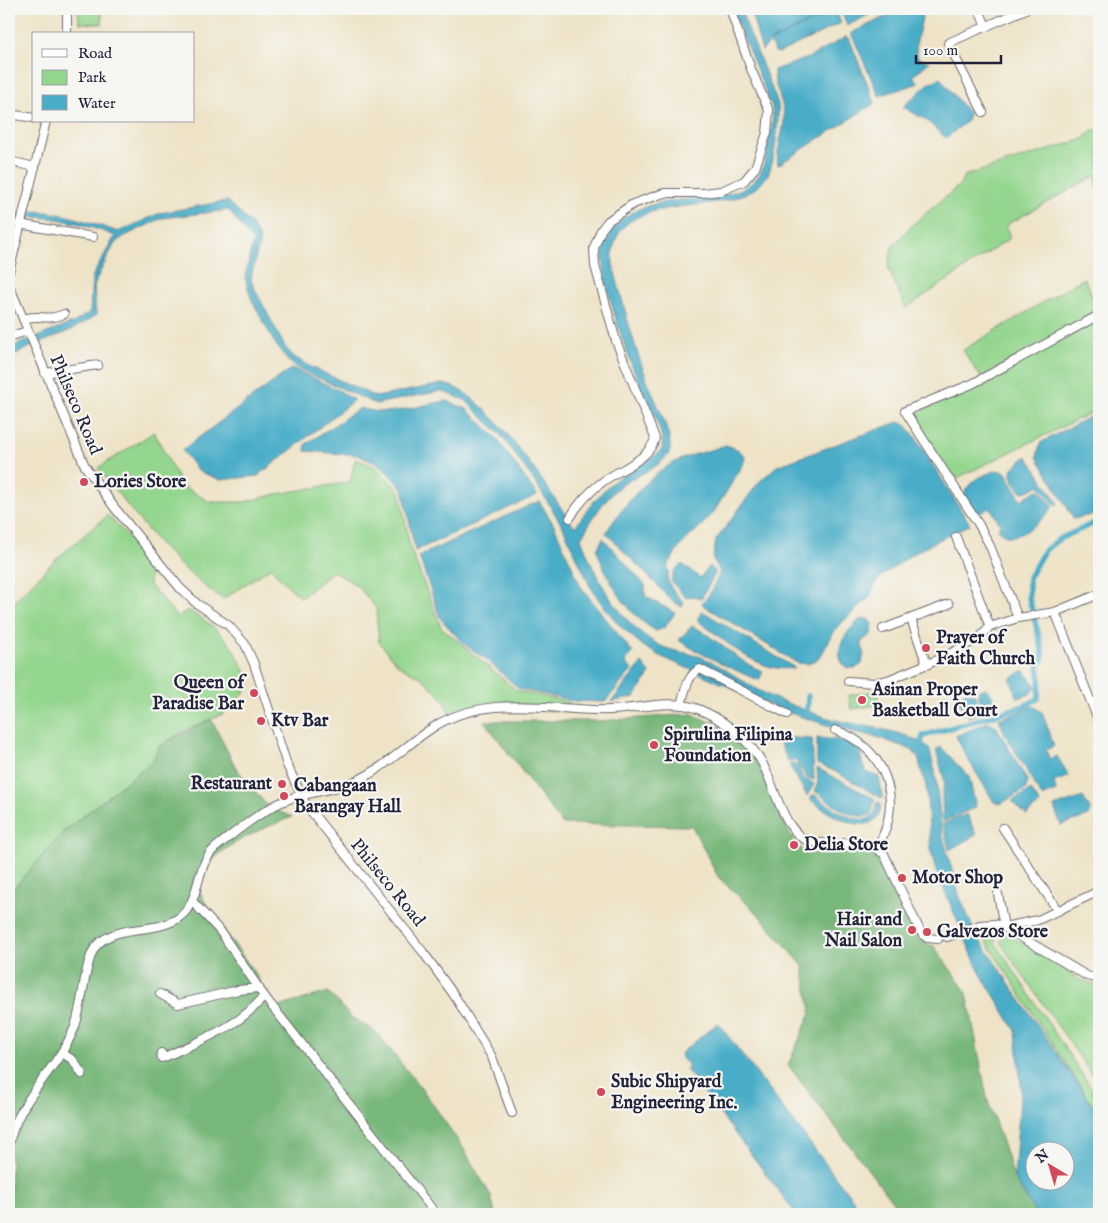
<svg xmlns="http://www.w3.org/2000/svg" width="1108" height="1223" font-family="'IM FELL English',serif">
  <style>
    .green { fill: #94d68e; stroke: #5b7c64 }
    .forest { fill: #77b779; stroke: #4c6c5a }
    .water { fill: #49adc8; stroke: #366882; fill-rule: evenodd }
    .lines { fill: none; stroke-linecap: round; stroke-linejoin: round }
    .canal { stroke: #49adc8; stroke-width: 5.5 }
    .minor-casing { stroke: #69666c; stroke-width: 10 }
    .minor { stroke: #fff; stroke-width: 8 }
    .poi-dot { fill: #d1495b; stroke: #f6f6f2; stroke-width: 2 }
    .labels { text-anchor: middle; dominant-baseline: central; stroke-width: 4.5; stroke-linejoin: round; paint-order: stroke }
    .street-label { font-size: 18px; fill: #22223b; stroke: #f6f6f2 }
    .poi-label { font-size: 18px; font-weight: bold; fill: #22223b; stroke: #f6f6f2; text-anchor: start }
  </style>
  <rect width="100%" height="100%" fill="#f6f6f2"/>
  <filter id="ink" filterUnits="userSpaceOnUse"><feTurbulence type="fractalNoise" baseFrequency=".02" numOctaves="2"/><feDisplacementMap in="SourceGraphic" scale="10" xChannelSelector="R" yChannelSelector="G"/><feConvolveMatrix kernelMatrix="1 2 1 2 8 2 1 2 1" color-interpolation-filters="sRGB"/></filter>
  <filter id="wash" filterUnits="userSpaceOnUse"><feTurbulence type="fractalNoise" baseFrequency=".0096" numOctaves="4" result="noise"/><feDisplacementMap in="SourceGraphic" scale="20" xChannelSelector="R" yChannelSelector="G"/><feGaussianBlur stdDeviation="1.12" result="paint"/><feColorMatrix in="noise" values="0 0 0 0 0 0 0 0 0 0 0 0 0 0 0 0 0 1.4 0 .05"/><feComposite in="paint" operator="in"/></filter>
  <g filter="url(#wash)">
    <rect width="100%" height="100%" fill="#eee3c7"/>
    <!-- green -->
    <g class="green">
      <path d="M77 9H106L102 12V24L80 23Z"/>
      <path d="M1092 130H1099V192L1095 176 1006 225 1010 238 906 308 888 268 892 247 912 225 961 184 964 176 1084 139Z"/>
      <path d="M1084 278 1099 310 981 378 963 350Z"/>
      <path d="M1099 319V409L953 480 912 415 992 378Z"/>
      <path d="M154 432 181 485 210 502H245L277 494 350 482 355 459 376 467 400 491 410 548 441 627 517 691 569 702 573 712 495 707 451 718 444 700 422 678 398 665 379 642 376 608 358 586 333 571 301 598 270 568 223 599C171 565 136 516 98 468Z"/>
      <path d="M108 515 151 563 149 584 178 618 187 610C221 628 234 645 249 680L244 693 223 714 188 729 159 746 153 761 64 831 9 894V607L54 561Z"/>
      <path d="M877 691 879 705 851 709 849 695Z"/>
      <path d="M993 927 1000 929 995 942 1099 1100V1115L978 929Z"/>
      <path d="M1006 934 1035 950 1078 979 1099 985V1085L1000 942Z"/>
    </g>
    <!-- forest -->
    <g class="forest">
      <path d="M692 714 726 729 741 742 756 760 792 839 804 852 813 854 874 851 884 858 920 933 927 944 934 946 967 993 987 1098 1014 1177 1036 1214H902L788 1065 811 1012 803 966 758 914 718 877 692 826 562 824 484 721H600Z"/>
      <path d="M211 719 236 768 268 807 292 817C268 827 226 842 210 864 204 872 202 880 199 889L205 902 278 1007 328 992 351 1017 375 1031 425 1093 463 1148 491 1196 495 1214H9L11 1163 9 1153V894L64 831 153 761 159 746Z"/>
    </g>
    <!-- water -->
    <g class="water">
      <path d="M732 9H740L778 104C779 118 775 159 769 172 742 230 606 176 613 265 625 311 636 356 655 399 660 411 677 446 667 456 657 468 642 473 629 480 607 492 594 517 581 538 597 581 618 620 657 644 671 652 687 652 701 657 726 667 750 688 774 698 791 705 810 712 828 718 859 727 903 728 929 748L935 771 942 834 959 895 975 933 1099 1115V1214H1036L1014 1177 1021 1087 1016 1031 979 971 936 871 931 851 926 786 918 758 912 750 877 737 833 727 784 711 660 656 643 646 618 624 601 603 590 586 563 527 537 485 500 434 465 400 441 391 376 404 303 371 288 361 274 342 251 298 245 278 253 242 229 210 162 218 123 237 115 243 97 278 94 287 96 315C70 335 37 341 9 358V348L75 322 90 312 92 277 115 236C90 225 33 209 9 222V216C36 202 90 222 118 232L160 213 227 201 252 225 260 240 251 277 252 284 285 347 293 356 307 365 376 397 442 384C481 388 533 468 555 499 562 508 567 519 575 527 586 511 598 495 613 482 628 470 646 464 662 450 665 429 647 402 639 383 628 358 597 272 604 248 628 171 741 223 763 167 765 161 766 154 767 148 770 134 774 121 772 107ZM1036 1150H1066V1180H1036Z"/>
      <path d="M750 9H836L771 41 836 10 841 23 779 53 775 52 770 42 762 51Z"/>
      <path d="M841 9H880L847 26Z"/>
      <path d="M902 9 922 11C923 28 912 41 918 58L929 62 913 76 919 83 879 96 851 33Z"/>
      <path d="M846 37 849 38 875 103 778 165C775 150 785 132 784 115 783 99 773 86 774 70L808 58Z"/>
      <path d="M940 78 969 114 967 121 946 138 926 120 903 107 928 84Z"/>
      <path d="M292 368 340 391 354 400 258 476 220 480 198 471 182 450Z"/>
      <path d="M447 401 467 409 495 436 537 495 415 551 403 489 380 465 357 455 305 451 306 444 360 408C390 418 417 405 447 401Z"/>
      <path d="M1099 412V513L1074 519 1037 457 1040 443Z"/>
      <path d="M898 422 905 424 914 435 970 524 914 553 878 579 869 598 837 627 820 657 808 664 797 663 704 606 702 603 710 594 720 572 713 559 716 540 759 482 777 466Z"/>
      <path d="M726 445 739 450 745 457 743 465 712 515 680 546 667 567 669 572C663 583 677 594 684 603L682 607C668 600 661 588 650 578 635 563 621 548 606 533 620 509 652 472 677 461 692 454 710 451 726 445Z"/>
      <path d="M1027 456 1058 503 1055 505 1039 485 1028 491 1022 492C1015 487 1011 477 1012 469Z"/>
      <path d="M998 470 1006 473 1021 500 1035 491 1040 490 1053 506C1044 519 1023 539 1006 536L998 530 1000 524 991 509 989 508 978 514 973 513 964 495C968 480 984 475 998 470Z"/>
      <path d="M539 501 554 525 581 587 633 653 625 661 632 670 605 702 574 701 519 689 488 661 463 643 440 618 419 556Z"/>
      <path d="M603 538 645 585V596L675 613 664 628 656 631C627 614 608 582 597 550Z"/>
      <path d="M682 564 700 578 709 566 716 572 701 599 693 596 686 598 671 581 674 571Z"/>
      <path d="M702 611 795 668C757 674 727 641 698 621V618Z"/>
      <path d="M861 619H868L872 624V634L861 642 864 652 862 664 856 668H847C829 654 848 628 861 619Z"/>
      <path d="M692 626C716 637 740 664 763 671L759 680C750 678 684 646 679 640Z"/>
      <path d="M642 663 650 673 635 697 611 702Z"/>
      <path d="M1024 670 1036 687 1030 694 1018 698 1010 679Z"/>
      <path d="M986 688 993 697 998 709 985 711 978 695 979 690Z"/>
      <path d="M965 692 974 694 983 712 969 717 957 700Z"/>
      <path d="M1033 706 1042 712 1054 746 1046 750 1050 759 1057 756 1069 776 1054 782 1056 791 1042 797 1004 732 999 719Z"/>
      <path d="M988 722 996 726 1028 782 1025 790 1000 804 994 802 966 756 956 736Z"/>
      <path d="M777 737 812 739 814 780 807 778 795 760 788 761Z"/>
      <path d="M817 738 859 742 862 764 867 773 879 777 883 799 834 771 817 764Z"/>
      <path d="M941 747 969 777 976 807 943 822 942 794 945 782 936 750Z"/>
      <path d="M792 763 798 767 803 778 814 784 807 796 789 765Z"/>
      <path d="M817 768 875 799 871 814C853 823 830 801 815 791L818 781Z"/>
      <path d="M1031 790 1040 804 1026 815 1012 801Z"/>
      <path d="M814 794C828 806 875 840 877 802L881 803C879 846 825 813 810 799Z"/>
      <path d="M1083 797 1091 811 1089 816 1061 825 1054 807Z"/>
      <path d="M967 814 976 835 949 850 943 824Z"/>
      <path d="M718 1023 864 1214H796L791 1207 686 1069 689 1067 681 1057 682 1052Z"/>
    </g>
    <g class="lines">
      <!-- canal -->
      <g class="canal">
        <path d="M807 714 808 696"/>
        <path d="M920 747 923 736 1024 706 1038 699 1040 681 1038 666 1042 661 1043 653 1029 598V577L1044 551 1059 539 1099 521"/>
      </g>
    </g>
  </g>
  <g filter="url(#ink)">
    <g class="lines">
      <!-- minor casing -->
      <g class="minor-casing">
        <g id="minor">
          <path d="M67 9V34"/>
          <path d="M979 9 986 27"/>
          <path d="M983 112 948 43 1026 9"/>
          <path d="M9 114 34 118"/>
          <path d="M9 161 35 167"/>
          <path d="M19 224 93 237"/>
          <path d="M9 272 46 121"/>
          <path d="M9 285 85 466 114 507 180 588 196 603 228 625 245 644 254 664 287 765 306 805 423 952 454 995 492 1057 512 1113"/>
          <path d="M23 319C40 313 46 322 64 314"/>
          <path d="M9 337 27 331"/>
          <path d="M45 373 98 365"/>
          <path d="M570 518C578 504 588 493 601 483 617 470 650 460 655 438L616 341 595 266 594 248 601 230 608 221 633 204 664 193H703L721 191 744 181 755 168 767 133 769 111 751 69 730 9"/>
          <path d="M956 537 990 627"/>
          <path d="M1055 612 1099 722"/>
          <path d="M1018 618 990 546 979 525 905 411 972 384 1099 315"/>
          <path d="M911 619 927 665"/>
          <path d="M883 629 949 604"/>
          <path d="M848 681 874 683 888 680 942 658 979 638 990 627 1018 618 1055 612 1099 594"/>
          <path d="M681 705C684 694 688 673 700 669L787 714"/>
          <path d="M599 710C632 712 667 697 698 709 721 718 744 736 758 756 777 782 781 845 822 843"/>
          <path d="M835 730C886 747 905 802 877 847"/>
          <path d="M1003 828 1058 911"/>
          <path d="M827 843H834"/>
          <path d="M845 843 870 844 884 854 920 931 927 938 938 939"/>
          <path d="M998 894 1004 927 1087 976 1099 979"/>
          <path d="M192 901 220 931 264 996 436 1214"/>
          <path d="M947 937 980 925 995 924 1004 927 1038 920 1099 891"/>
          <path d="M160 994 178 1004 238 990 259 988"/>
          <path d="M62 1053 73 1060 82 1074"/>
          <path d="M161 1053 162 1058 165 1057C200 1040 240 1027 264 996"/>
          <path d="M9 1144C18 1099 57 1070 74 1029 83 1008 84 956 98 944 119 923 158 935 181 916 201 899 195 866 215 848 235 832 266 807 289 799 311 792 334 790 356 781 385 768 406 745 432 728 480 696 541 708 594 710"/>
        </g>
      </g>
      <!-- minor -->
      <use href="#minor" class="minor"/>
    </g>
  </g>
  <!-- markers -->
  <g class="poi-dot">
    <circle cx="84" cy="482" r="5"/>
    <circle cx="926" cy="648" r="5"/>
    <circle cx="254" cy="693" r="5"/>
    <circle cx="862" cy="700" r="5"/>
    <circle cx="261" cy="721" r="5"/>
    <circle cx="654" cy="745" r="5"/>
    <circle cx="282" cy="784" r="5"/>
    <circle cx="284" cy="796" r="5"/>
    <circle cx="794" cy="845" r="5"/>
    <circle cx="902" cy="878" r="5"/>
    <circle cx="912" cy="930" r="5"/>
    <circle cx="927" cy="932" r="5"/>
    <circle cx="601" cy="1092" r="5"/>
  </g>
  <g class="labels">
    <!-- street labels -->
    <g class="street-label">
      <text transform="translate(75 405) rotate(67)">Philseco Road</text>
      <text transform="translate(387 883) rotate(51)">Philseco Road</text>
    </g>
    <!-- poi labels -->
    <g class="poi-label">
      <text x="94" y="482">Lories Store</text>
      <text x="936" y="638">Prayer of<tspan x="936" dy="21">Faith Church</tspan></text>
      <text x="244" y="683" text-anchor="end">Queen of<tspan x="244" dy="21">Paradise Bar</tspan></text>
      <text x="872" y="690">Asinan Proper<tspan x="872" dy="21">Basketball Court</tspan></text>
      <text x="271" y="721">Ktv Bar</text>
      <text x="664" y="735">Spirulina Filipina<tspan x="664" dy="21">Foundation</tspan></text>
      <text x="272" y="784" text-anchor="end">Restaurant</text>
      <text x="294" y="786">Cabangaan<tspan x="294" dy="21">Barangay Hall</tspan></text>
      <text x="804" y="845">Delia Store</text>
      <text x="912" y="878">Motor Shop</text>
      <text x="902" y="920" text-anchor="end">Hair and<tspan x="902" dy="21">Nail Salon</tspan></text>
      <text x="937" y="932">Galvezos Store</text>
      <text x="611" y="1082">Subic Shipyard<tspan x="611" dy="21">Engineering Inc.</tspan></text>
    </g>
  </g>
  <!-- margin -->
  <rect width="1108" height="1223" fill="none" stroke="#f6f6f2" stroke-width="30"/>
  <!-- legend -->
  <rect x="32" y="32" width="162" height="90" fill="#f6f6f2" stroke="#a1a1a9"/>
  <rect x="42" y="49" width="25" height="8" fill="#ffffff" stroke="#a1a1a9"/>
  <text x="78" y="58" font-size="15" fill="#22223b">Road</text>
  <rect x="42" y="70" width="25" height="15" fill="#94d68e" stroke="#a1a1a9"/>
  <text x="78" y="82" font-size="15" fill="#22223b">Park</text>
  <rect x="42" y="95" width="25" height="15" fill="#49adc8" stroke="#a1a1a9"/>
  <text x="78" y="108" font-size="15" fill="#22223b">Water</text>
  <!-- north arrow -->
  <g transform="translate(1050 1166) rotate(322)"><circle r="24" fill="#f6f6f2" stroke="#a1a1a9"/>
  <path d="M0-4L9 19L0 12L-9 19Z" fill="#d1495b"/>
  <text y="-8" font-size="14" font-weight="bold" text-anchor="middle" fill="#22223b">N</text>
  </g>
  <!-- scale -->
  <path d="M916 55v8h85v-8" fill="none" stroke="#22223b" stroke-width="2.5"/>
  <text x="923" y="55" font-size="15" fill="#22223b" stroke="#f6f6f2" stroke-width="4" paint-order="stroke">100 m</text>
</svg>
